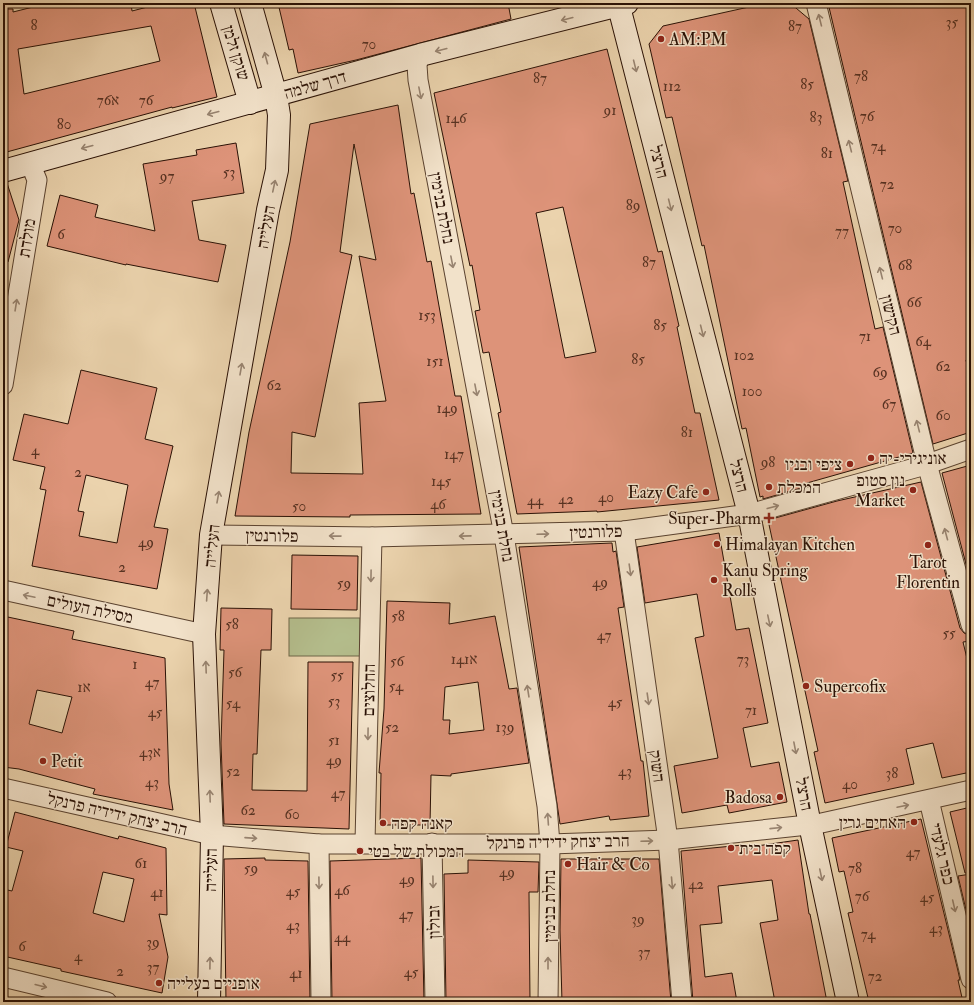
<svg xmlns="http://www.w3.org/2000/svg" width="974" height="1005" font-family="'IM FELL Double Pica','Frank Ruhl Libre',serif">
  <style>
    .green { fill: #b4bd8c; stroke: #6f6748 }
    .building { fill: #dd9379; stroke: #2a1105; fill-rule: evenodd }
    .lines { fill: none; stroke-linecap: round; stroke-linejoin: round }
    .street-casing { stroke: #5a422f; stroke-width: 21 }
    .secondary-casing { stroke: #2a1105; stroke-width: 24 }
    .street { stroke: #f2e2ca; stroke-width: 19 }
    .secondary { stroke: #f2e2ca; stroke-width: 22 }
    .oneway { stroke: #988471 }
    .poi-dot { fill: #8f2418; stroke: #f2e2ca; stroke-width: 1.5 }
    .labels { text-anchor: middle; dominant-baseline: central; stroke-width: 3; stroke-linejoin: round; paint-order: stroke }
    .number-label { font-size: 15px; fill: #573222 }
    .poi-label { font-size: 17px; fill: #2a1105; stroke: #f2e2ca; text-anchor: start }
    .street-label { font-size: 17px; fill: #2a1105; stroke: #f2e2ca }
  </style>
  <rect width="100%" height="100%" fill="#ebd3ad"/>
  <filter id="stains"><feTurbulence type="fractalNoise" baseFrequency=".005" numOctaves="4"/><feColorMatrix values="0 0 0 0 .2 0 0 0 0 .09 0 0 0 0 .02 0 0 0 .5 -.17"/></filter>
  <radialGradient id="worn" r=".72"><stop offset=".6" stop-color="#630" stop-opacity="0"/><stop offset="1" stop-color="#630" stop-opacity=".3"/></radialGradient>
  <!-- green -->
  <rect class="green" x="289" y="618" width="71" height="38"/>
  <!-- building -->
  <g class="building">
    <path d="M49 3H131L132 11 163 3H194L217 97 172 108V107L3 153V9H13V12ZM151 26 160 61 24 94 18 49Z"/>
    <path d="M278 3H508L511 19 356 60 298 73 293 49 289 50Z"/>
    <path d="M767 3H790L809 19 848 181 843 182 875 329 883 327 913 453 807 483 808 486 763 499V496L760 497 746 428 742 429 704 245 702 246 672 117 666 118 649 44 663 26Z"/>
    <path d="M828 3H971V359L966 360 971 383V432L933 444Z"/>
    <path d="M607 49 658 252 662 251 679 326 677 327 695 413H700L719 500 597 512V511L517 514 498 413 501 412 489 352 483 353 475 311 480 310 472 265 470 266 434 93ZM563 207 596 352 565 358 536 213Z"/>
    <path d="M398 105 411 194 414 193 427 262 431 261 455 396H461L481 514 350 515V517L235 516 249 432 290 242 310 124ZM354 144 376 260 359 256 386 401 359 403 363 474 291 473 292 432 315 437 352 255 340 252Z"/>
    <path d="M236 143 244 193 192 201 199 240 226 245 218 282 126 264V265L47 246 60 195 98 205 95 217 155 231 143 164 197 155 196 150Z"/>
    <path d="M3 183H7L19 220 8 262 3 261Z"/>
    <path d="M81 370 157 388 145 439 173 446 154 527 168 529 157 589 32 566 46 490 40 489 45 467 13 460 24 414 68 424ZM86 475 128 485 117 543 79 536 84 512 78 511Z"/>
    <path d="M971 465V583L942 473Z"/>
    <path d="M921 482 960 628 964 633 971 636V641L963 642 971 675V772L942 778 933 743 906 749 914 784 825 803 814 752 818 751 768 520 837 501Z"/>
    <path d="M719 533 736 630 749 628 768 723 743 728 751 767 779 762 787 802 729 813 727 805 682 813 674 766 718 758 695 638 704 636 697 594 645 603 637 547Z"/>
    <path d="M612 543 613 552 616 551 624 607 618 608 641 761H643L649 816 610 820 609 816 560 824 519 547Z"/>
    <path d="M292 555 358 556 357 610 291 609Z"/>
    <path d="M387 601 450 603 449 624 495 616 509 689 517 688 529 763 451 774V776L431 775 430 825H380L381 773H379L384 709ZM478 682 484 730 449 734 450 720H443L445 687Z"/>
    <path d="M221 608 272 609 271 650H261L257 754H253L252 790 307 791 308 662H353L349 829 224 824 221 743 224 650H220Z"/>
    <path d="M3 616 74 631 72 639 165 658 169 784 173 810 93 794 95 789 19 769 3 767ZM37 690 72 697 62 733 29 724Z"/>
    <path d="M971 807V873H965L950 812Z"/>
    <path d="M15 812 118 839 119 836 166 848 167 915 159 914 168 957 162 993 61 971V969L3 956V889L12 891 23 851 6 847ZM103 872 134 879 124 922 93 913Z"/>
    <path d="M921 819 958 971 960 980H958L963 1002H869L848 913 853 912 844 871 839 872 832 838Z"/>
    <path d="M798 840 809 914H810L827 1002H775L760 923 778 920 772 880 718 886 722 923 700 925 705 977 732 973 737 1002H693L681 851 743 845V848Z"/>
    <path d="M265 858V860L308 861 310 1002H226L224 859Z"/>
    <path d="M421 858 424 1002H332L330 861Z"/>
    <path d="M561 859H659L671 1002H562L560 930Z"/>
    <path d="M468 860 539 862 538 892H529L530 1002H446L444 874 468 873Z"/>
    <path d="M971 874V931L958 876Z"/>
  </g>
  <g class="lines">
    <!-- street casing -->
    <g class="street-casing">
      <g id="street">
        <path d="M816 3 927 464 971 625"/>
        <path d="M420 55 417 65 418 80 504 535 547 806 550 844 548 1002"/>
        <path d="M3 385 37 180 30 163"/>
        <path d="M624 531 668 840 682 1002"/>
        <path d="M211 535 372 537 624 531 749 514 922 466 971 449"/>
        <path d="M3 590 204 634"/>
        <path d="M3 788 212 835 319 844H550L668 840 817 824 971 790"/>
        <path d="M929 800 971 979"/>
        <path d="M365 843 372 537"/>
        <path d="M432 843 435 1002"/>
        <path d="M319 844 321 1002"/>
        <path d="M3 977 107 1002"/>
      </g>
    </g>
    <!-- secondary casing -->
    <g class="secondary-casing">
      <g id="secondary">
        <path d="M221 3 250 103"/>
        <path d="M618 3 749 514 810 825 848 1002"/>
        <path d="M3 171 420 55 627 3"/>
        <path d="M209 1002 212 835 204 634 211 535 268 210 277 170 279 115 276 96 250 3"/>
      </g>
    </g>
    <!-- street -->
    <use href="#street" class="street"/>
    <!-- secondary -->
    <use href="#secondary" class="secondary"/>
  </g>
  <!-- one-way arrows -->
  <defs><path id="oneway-shaft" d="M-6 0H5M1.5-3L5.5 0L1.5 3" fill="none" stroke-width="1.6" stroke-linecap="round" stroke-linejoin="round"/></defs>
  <g class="oneway">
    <use href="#oneway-shaft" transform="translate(567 19) rotate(166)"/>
    <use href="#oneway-shaft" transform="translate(820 20) rotate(-104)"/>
    <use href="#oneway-shaft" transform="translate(441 50) rotate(166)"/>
    <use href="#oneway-shaft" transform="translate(266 58) rotate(-105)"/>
    <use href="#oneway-shaft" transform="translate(635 66) rotate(76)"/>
    <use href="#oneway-shaft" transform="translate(420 93) rotate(79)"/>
    <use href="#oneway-shaft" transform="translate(213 113) rotate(165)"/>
    <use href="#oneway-shaft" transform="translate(850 146) rotate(-104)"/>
    <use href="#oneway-shaft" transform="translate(87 147) rotate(165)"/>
    <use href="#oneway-shaft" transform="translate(274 186) rotate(-78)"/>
    <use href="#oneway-shaft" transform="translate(670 205) rotate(76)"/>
    <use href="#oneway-shaft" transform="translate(452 262) rotate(79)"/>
    <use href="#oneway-shaft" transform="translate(881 273) rotate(-104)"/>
    <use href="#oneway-shaft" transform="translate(16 305) rotate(-81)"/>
    <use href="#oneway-shaft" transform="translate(702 331) rotate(76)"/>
    <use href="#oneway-shaft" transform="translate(241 369) rotate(-80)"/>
    <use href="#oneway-shaft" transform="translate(476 390) rotate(79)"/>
    <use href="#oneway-shaft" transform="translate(918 426) rotate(-104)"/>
    <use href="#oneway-shaft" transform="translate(218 497) rotate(-80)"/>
    <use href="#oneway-shaft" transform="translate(773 507) rotate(-15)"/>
    <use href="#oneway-shaft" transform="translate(543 534) rotate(-2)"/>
    <use href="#oneway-shaft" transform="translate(946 534) rotate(-105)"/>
    <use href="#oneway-shaft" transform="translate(335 536) rotate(-179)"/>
    <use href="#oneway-shaft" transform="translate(465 536) rotate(179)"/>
    <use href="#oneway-shaft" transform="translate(630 570) rotate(82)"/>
    <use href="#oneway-shaft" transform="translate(371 576) rotate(91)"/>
    <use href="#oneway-shaft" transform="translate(207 595) rotate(-86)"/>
    <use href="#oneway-shaft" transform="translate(29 596) rotate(-168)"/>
    <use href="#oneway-shaft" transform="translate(769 621) rotate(78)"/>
    <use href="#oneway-shaft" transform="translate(206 667) rotate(-92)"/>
    <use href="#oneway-shaft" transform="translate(528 691) rotate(-99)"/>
    <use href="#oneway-shaft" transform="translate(648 699) rotate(82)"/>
    <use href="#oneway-shaft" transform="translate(368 734) rotate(91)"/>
    <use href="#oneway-shaft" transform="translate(795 748) rotate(79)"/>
    <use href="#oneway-shaft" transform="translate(210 796) rotate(-92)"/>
    <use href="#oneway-shaft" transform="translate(903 806) rotate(-12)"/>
    <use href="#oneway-shaft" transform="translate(548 819) rotate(-94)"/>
    <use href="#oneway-shaft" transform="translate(776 828) rotate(-6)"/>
    <use href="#oneway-shaft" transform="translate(251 838) rotate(4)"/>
    <use href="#oneway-shaft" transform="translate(647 841) rotate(-2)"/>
    <use href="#oneway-shaft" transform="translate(821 875) rotate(78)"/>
    <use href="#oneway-shaft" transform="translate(433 882) rotate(89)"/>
    <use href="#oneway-shaft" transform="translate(319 883) rotate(89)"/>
    <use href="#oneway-shaft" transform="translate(672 883) rotate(85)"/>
    <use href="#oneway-shaft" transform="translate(954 906) rotate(77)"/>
    <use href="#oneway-shaft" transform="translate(210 963) rotate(-89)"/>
    <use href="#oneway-shaft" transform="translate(548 963) rotate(-90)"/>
    <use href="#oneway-shaft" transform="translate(41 986) rotate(14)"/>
  </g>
  <!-- markers -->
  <g class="poi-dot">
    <circle cx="661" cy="39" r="4"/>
    <circle cx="871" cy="458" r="4"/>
    <circle cx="850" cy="464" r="4"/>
    <circle cx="769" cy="487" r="4"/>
    <circle cx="913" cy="490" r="4"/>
    <circle cx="706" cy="492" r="4"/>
    <path d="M767 512h4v4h4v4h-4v4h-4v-4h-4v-4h4z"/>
    <circle cx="717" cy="544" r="4"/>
    <circle cx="928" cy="545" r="4"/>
    <circle cx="714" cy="580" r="4"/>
    <circle cx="806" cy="686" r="4"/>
    <circle cx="43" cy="761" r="4"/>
    <circle cx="780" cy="797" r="4"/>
    <circle cx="914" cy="822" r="4"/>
    <circle cx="383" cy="823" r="4"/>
    <circle cx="731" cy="848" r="4"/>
    <circle cx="360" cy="851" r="4"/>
    <circle cx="568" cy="864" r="4"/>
    <circle cx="159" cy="983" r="4"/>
  </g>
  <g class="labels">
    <!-- number labels -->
    <g class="number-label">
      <text x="952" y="22">35</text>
      <text x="34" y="25">8</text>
      <text x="795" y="26">87</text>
      <text x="369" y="44">70</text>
      <text x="861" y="76">78</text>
      <text x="540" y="78">87</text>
      <text x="807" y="84">85</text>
      <text x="672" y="86">112</text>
      <text x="108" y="100">76א</text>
      <text x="146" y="100">76</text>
      <text x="610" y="110">91</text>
      <text x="867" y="116">76</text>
      <text x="816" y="117">83</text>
      <text x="456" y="118">146</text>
      <text x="64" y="124">80</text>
      <text x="878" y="146">74</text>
      <text x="827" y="153">81</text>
      <text x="229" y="172">53</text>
      <text x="167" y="176">97</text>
      <text x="887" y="184">72</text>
      <text x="633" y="205">89</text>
      <text x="895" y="228">70</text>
      <text x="842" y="231">77</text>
      <text x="61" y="234">6</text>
      <text x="649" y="262">87</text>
      <text x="905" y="265">68</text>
      <text x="914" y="302">66</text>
      <text x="427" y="315">153</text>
      <text x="660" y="325">85</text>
      <text x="865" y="336">71</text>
      <text x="923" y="341">64</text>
      <text x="744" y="355">102</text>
      <text x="638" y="359">85</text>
      <text x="435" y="361">151</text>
      <text x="943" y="366">62</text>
      <text x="880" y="372">69</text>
      <text x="274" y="385">62</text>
      <text x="752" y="391">100</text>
      <text x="889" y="404">67</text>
      <text x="447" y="408">149</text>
      <text x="943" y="415">60</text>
      <text x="687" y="432">81</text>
      <text x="35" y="450">4</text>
      <text x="454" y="454">147</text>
      <text x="768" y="462">98</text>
      <text x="78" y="472">2</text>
      <text x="441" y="481">145</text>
      <text x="606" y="497">40</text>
      <text x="566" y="499">42</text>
      <text x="535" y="500">44</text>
      <text x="438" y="504">46</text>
      <text x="299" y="506">50</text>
      <text x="146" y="542">49</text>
      <text x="122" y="567">2</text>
      <text x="600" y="582">49</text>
      <text x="344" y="583">59</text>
      <text x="398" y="616">58</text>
      <text x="232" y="624">58</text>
      <text x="949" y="633">55</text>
      <text x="604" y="635">47</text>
      <text x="464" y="659">141א</text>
      <text x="743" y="659">73</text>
      <text x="397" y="661">56</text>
      <text x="135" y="664">1</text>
      <text x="235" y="672">56</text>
      <text x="337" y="675">55</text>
      <text x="152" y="682">47</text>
      <text x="396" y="686">54</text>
      <text x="84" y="687">1א</text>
      <text x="334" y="701">53</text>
      <text x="615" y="702">45</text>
      <text x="233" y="703">54</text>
      <text x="751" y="710">71</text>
      <text x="155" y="712">45</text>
      <text x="392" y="727">52</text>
      <text x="505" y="727">139</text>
      <text x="334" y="740">51</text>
      <text x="150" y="752">43א</text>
      <text x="334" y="760">49</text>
      <text x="233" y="771">52</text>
      <text x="625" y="771">43</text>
      <text x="892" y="773">38</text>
      <text x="152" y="782">43</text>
      <text x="850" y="784">40</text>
      <text x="338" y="793">47</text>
      <text x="248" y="810">62</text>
      <text x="292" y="814">60</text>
      <text x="913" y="852">47</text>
      <text x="141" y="863">61</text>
      <text x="251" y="868">59</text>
      <text x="855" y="868">78</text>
      <text x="507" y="872">49</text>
      <text x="407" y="879">49</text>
      <text x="696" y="884">42</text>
      <text x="342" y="890">46</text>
      <text x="293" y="891">45</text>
      <text x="157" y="892">41</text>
      <text x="862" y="896">76</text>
      <text x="927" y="897">45</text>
      <text x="406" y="914">47</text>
      <text x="638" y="919">39</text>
      <text x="293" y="925">43</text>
      <text x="936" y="928">43</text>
      <text x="868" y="934">74</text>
      <text x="342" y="937">44</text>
      <text x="153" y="942">39</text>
      <text x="22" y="946">6</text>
      <text x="644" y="952">37</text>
      <text x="78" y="956">4</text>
      <text x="153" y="967">37</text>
      <text x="120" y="971">2</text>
      <text x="411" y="972">45</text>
      <text x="296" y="973">41</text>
      <text x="875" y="976">72</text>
    </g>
    <!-- poi labels -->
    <g class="poi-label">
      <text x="669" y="39">AM:PM</text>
      <text x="879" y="458">אוניגירי-יה</text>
      <text x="842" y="464" text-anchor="end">ציפי ובניו</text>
      <text x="905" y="480" text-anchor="end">נון סטופ<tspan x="905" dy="20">Market</tspan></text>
      <text x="777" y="487">המכלת</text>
      <text x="698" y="492" text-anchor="end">Eazy Cafe</text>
      <text x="761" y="518" text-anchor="end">Super-Pharm</text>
      <text x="725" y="544">Himalayan Kitchen</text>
      <text x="928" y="562" text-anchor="middle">Tarot<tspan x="928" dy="20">Florentin</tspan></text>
      <text x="722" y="570">Kanu Spring<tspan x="722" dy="20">Rolls</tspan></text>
      <text x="814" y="686">Supercofix</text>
      <text x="51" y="761">Petit</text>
      <text x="772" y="797" text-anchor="end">Badosa</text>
      <text x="906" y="822" text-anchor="end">האחים גרין</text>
      <text x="391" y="823">קאנה קפה</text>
      <text x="739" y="848">קפה בית</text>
      <text x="368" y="851">המכולת של בטי</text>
      <text x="576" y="864">Hair &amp; Co</text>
      <text x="167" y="983">אופניים בעלייה</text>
    </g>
    <!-- street labels -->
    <g class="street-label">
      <text transform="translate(236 53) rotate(73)">שוקן זלמן</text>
      <text transform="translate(315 85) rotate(-16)">דרך שלמה</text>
      <text transform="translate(659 162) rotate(76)">הרצל</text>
      <text transform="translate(442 208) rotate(79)">נחלת בנימין</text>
      <text transform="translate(266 227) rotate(-80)">העלייה</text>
      <text transform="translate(27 238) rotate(-81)">מולדת</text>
      <text transform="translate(891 315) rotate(76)">הקישון</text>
      <text transform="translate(739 476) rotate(76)">הרצל</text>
      <text transform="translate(502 526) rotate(80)">נחלת בנימין</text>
      <text transform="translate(596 532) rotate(-2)">פלורנטין</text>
      <text transform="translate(272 536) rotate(1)">פלורנטין</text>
      <text transform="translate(212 546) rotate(-84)">העלייה</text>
      <text transform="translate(90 609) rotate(12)">מסילת העולים</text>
      <text transform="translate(369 690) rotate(-89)">החלוצים</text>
      <text transform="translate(657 766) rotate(82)">השוק</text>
      <text transform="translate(804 794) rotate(79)">הרצל</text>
      <text transform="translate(117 814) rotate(13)">הרב יצחק ידידיה פרנקל</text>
      <text transform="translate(558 842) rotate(-1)">הרב יצחק ידידיה פרנקל</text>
      <text transform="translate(942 854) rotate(77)">כפר גלעדי</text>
      <text transform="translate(211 870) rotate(-89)">העלייה</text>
      <text transform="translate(549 906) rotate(-90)">נחלת בנימין</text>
      <text transform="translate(434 922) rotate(-91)">זבולון</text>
    </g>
  </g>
  <!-- margin -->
  <rect width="974" height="1005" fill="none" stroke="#ebd3ad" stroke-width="16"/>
  <rect x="4" y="4" width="966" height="997" fill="none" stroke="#2a1105" stroke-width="2"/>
  <rect x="8" y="8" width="958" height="989" fill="none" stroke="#2a1105"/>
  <rect width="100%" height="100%" filter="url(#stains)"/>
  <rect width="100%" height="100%" fill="url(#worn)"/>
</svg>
